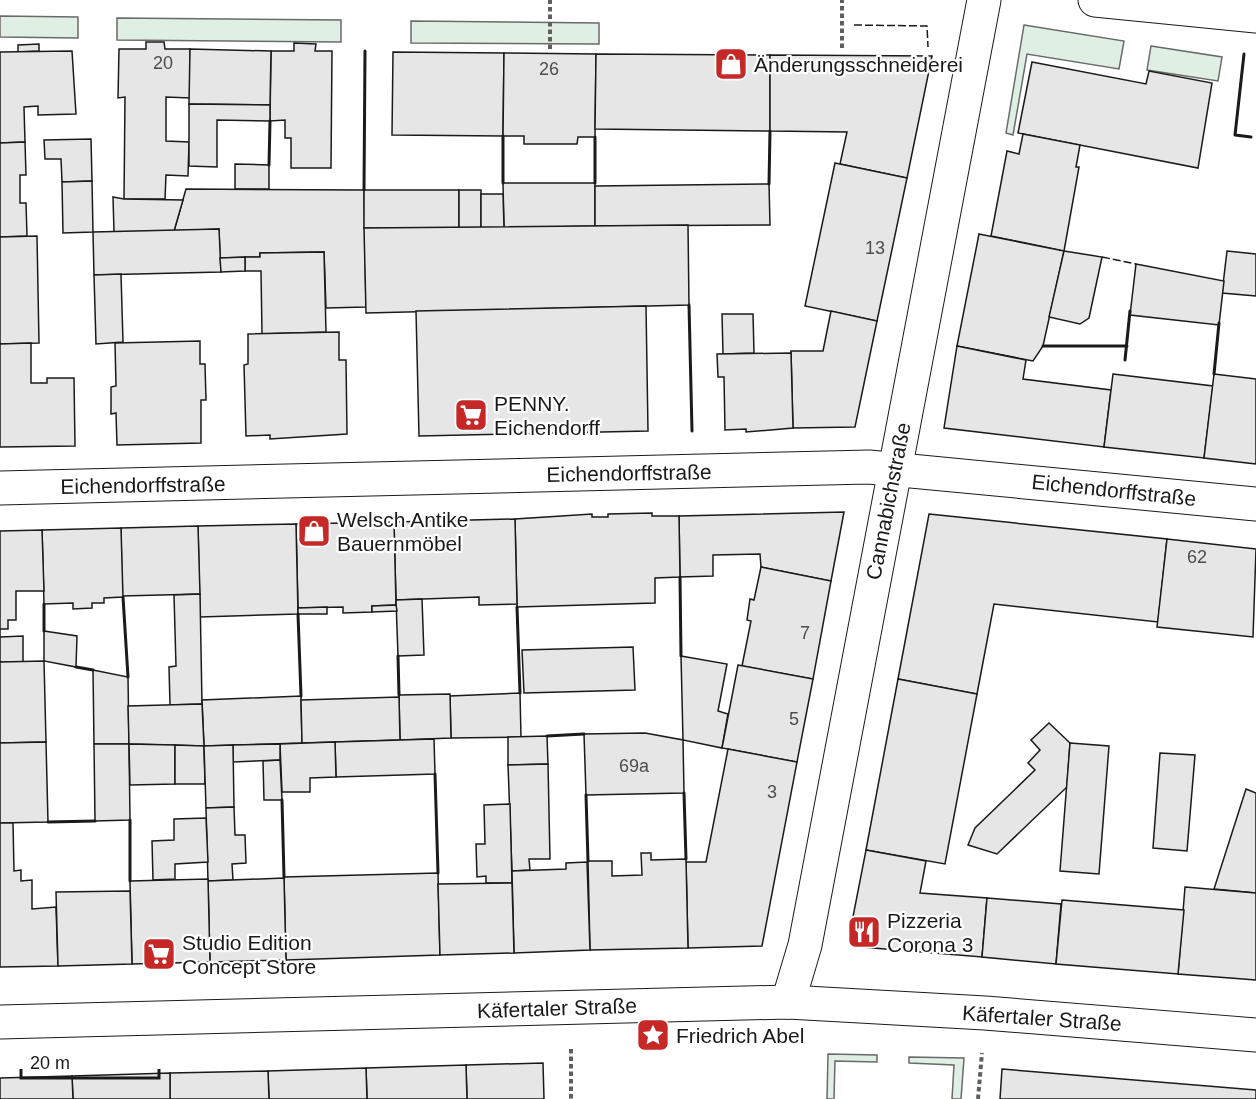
<svg xmlns="http://www.w3.org/2000/svg" width="1256" height="1099" font-family="Helvetica,sans-serif">
  <style>
    .green { fill: #e0efe3; stroke: #6a6a6a; stroke-width: 1.5 }
    .building { fill: #e6e6e6; stroke: #1a1a1a; stroke-width: 1.5 }
    .lines { fill: none; stroke-linecap: round; stroke-linejoin: round }
    .minor-casing { stroke: #1a1a1a; stroke-width: 35 }
    .major-casing { stroke: #1a1a1a; stroke-width: 35 }
    .path { stroke: #5f5f5f; stroke-width: 4; stroke-dasharray: 4.5 3; stroke-linecap: butt }
    .minor { stroke: #fff; stroke-width: 33 }
    .major { stroke: #fff; stroke-width: 33 }
    .fence { stroke: #1a1a1a; stroke-width: 1.5; stroke-dasharray: 8 3; stroke-linecap: butt }
    .wall { stroke: #1a1a1a; stroke-width: 3 }
    .labels { text-anchor: middle; dominant-baseline: central; stroke-width: 4.5; stroke-linejoin: round; paint-order: stroke }
    .number-label { font-size: 18px; fill: #4d4d4d }
    .poi-label { font-size: 21px; fill: #1a1a1a; stroke: #fff; text-anchor: start }
    .street-label { font-size: 21px; fill: #1a1a1a; stroke: #fff }
  </style>
  <rect width="100%" height="100%" fill="#fff"/>
  <!-- green -->
  <g class="green">
    <path d="M0 16 78 17V38L0 37Z"/>
    <path d="M117 18 341 20V42L117 40Z"/>
    <path d="M411 21 599 23V44L411 43Z"/>
    <path d="M1024 25 1124 41 1119 69 1027 54 1013 135 1006 133Z"/>
    <path d="M1151 46 1222 57 1218 81 1147 70Z"/>
    <path d="M828 1054 877 1055V1062L835 1061 834 1099H827Z"/>
    <path d="M909 1057 964 1058 961 1099H952L954 1065 909 1063Z"/>
  </g>
  <!-- building -->
  <g class="building">
    <path d="M146 42H164L165 49H190V98L166 97V141L189 142 188 176 166 175 165 199H124L125 97 118 98 119 49H146Z"/>
    <path d="M294 43 316 44 315 51H332L331 168H291V138H285V120L270 121 271 51H294Z"/>
    <path d="M39 44V51L18 52V45Z"/>
    <path d="M190 49 271 51 270 105 189 104Z"/>
    <path d="M72 51 76 114 38 115V106L24 107 25 142 0 143V52Z"/>
    <path d="M393 52 504 53 503 136 392 135Z"/>
    <path d="M504 53 596 54 595 137H578L577 144H524V136H503Z"/>
    <path d="M596 54 770 55V131L595 129Z"/>
    <path d="M770 55 932 56 907 178 840 164 847 132 770 131Z"/>
    <path d="M1032 62 1146 84 1149 71 1212 83 1198 168 1018 133Z"/>
    <path d="M189 104 270 105V121L217 120V167L189 166Z"/>
    <path d="M1023 134 1080 145 1076 167H1079L1064 251 991 236 1007 151 1019 154Z"/>
    <path d="M91 139 92 181 62 182 61 159H45L44 140Z"/>
    <path d="M25 142 26 175H20V203H26L27 236 0 237V143Z"/>
    <path d="M835 163 907 178 877 321 805 306Z"/>
    <path d="M235 164 269 165V189H235Z"/>
    <path d="M92 181 93 232 63 233 62 182Z"/>
    <path d="M503 183H595V226L504 228Z"/>
    <path d="M769 184 770 225 595 226V186Z"/>
    <path d="M186 189 364 190 366 307 326 308 324 252 260 253V257L220 258 219 229 174 231Z"/>
    <rect x="364" y="190" width="95" height="38"/>
    <rect x="459" y="190" width="22" height="38"/>
    <path d="M481 194H503L504 228H481Z"/>
    <path d="M113 197 124 199 183 200 174 231 114 232Z"/>
    <path d="M688 225 689 305 366 313 364 228Z"/>
    <path d="M219 229 221 272 94 275 93 232Z"/>
    <path d="M979 234 1064 251 1043 346 1033 361 957 346Z"/>
    <path d="M37 236 39 343 0 344V237Z"/>
    <path d="M1064 251 1102 257 1089 318 1080 324 1049 317Z"/>
    <path d="M1227 251 1256 254V296L1222 293Z"/>
    <path d="M324 252 326 332 262 334 261 271H245V257H260V253Z"/>
    <path d="M245 257V271L221 272 220 258Z"/>
    <path d="M1136 264 1224 281 1219 325 1130 315Z"/>
    <path d="M121 274 123 342 96 344 94 275Z"/>
    <path d="M646 306 648 431 419 436 416 311Z"/>
    <path d="M831 311 877 321 855 427 793 428 791 351H823Z"/>
    <path d="M722 314H753L754 353 723 354Z"/>
    <path d="M339 332V360H346L347 434 270 439V435L246 436 244 365 248 364V334Z"/>
    <path d="M200 341V364H205L206 400H201V443L117 445 116 413 111 414V387L116 386 115 343Z"/>
    <path d="M31 343V383H47V378H74L75 446 0 447V344Z"/>
    <path d="M957 346 1026 360 1023 379 1111 390 1104 447 944 428Z"/>
    <path d="M791 353 793 428 746 432V429L725 430 724 377H718L717 354Z"/>
    <path d="M1113 374 1213 386 1204 458 1104 447Z"/>
    <path d="M1214 374 1256 379V464L1204 458Z"/>
    <path d="M844 512 831 581 761 567 760 554 713 555V576L680 577 679 516Z"/>
    <path d="M652 513V516H679L680 577 655 578V603L517 607 515 519 592 514V517H608V514Z"/>
    <path d="M929 514 1167 539 1158 622 994 604 977 694 898 679Z"/>
    <path d="M515 519 517 604 479 605V597L396 600 394 522Z"/>
    <path d="M394 522 396 605 372 606V612L343 613V607L298 608 296 524Z"/>
    <path d="M296 524 298 614 200 617 198 526Z"/>
    <path d="M198 526 200 594 122 596 121 528Z"/>
    <path d="M121 528 123 597 104 598V603H92V608L73 609V603L44 604 42 530Z"/>
    <path d="M42 530 44 591H16V620H8V629H0V637L23 636V662H0V531Z"/>
    <path d="M1167 539 1256 549 1253 637 1157 627Z"/>
    <path d="M761 567 831 581 813 679 742 666 751 621 747 620 750 599 754 600Z"/>
    <path d="M200 594 202 704 170 705 169 667 176 666 174 595Z"/>
    <path d="M422 599 424 655 398 656 396 600Z"/>
    <path d="M396 605 397 611 372 612V606Z"/>
    <path d="M327 607V614H298V608Z"/>
    <path d="M44 631 77 636 76 667 44 661Z"/>
    <path d="M633 647 635 690 524 693 522 650Z"/>
    <path d="M681 656 727 664 718 711 728 714 722 748 683 740Z"/>
    <path d="M44 661 46 742 0 743V662Z"/>
    <path d="M738 665 813 679 797 762 722 748Z"/>
    <path d="M93 670 128 677 129 744H94Z"/>
    <path d="M898 679 977 694 945 864 866 850Z"/>
    <path d="M520 693 521 737 451 738 450 696Z"/>
    <path d="M450 694 451 738 400 740 399 695Z"/>
    <path d="M301 696 302 743 204 746 202 700Z"/>
    <path d="M399 697 400 740 302 743 301 700Z"/>
    <path d="M202 704 204 746 129 744 128 706Z"/>
    <path d="M1049 723 1070 743 1067 787 997 854 968 845 975 828 1035 770 1028 763 1040 750 1031 740Z"/>
    <path d="M645 733 683 740 684 793 586 795 584 734Z"/>
    <path d="M547 736 548 764 508 765V737Z"/>
    <path d="M434 739 435 774 336 777 335 742Z"/>
    <path d="M46 742 48 822 0 823V743Z"/>
    <path d="M335 742 336 777 310 778V792H282L280 744Z"/>
    <path d="M1070 743 1109 746 1099 874 1060 871Z"/>
    <path d="M94 744H129L130 820 95 821Z"/>
    <path d="M129 744 175 745V784L130 785Z"/>
    <path d="M280 744V760L233 762V745Z"/>
    <path d="M175 745 204 746 205 784H175Z"/>
    <path d="M233 745 234 807 206 808 204 746Z"/>
    <path d="M728 749 797 762 762 946 688 948 686 862H706Z"/>
    <path d="M1160 753 1195 755 1187 851 1153 848Z"/>
    <path d="M280 760 282 800H264L263 761Z"/>
    <path d="M548 764 550 859H529L530 870 512 871 508 765Z"/>
    <path d="M1246 789 1256 793V893L1214 889Z"/>
    <path d="M510 804 512 883H486V876L477 877 476 844H485L484 805Z"/>
    <path d="M234 807 235 835H245L246 863 232 864 233 880 208 881 206 808Z"/>
    <path d="M206 818 208 862 175 864V879L153 880 152 841 174 840V819Z"/>
    <path d="M0 823H13L14 871 21 870V881L32 880V909L56 907 58 966 0 967Z"/>
    <path d="M866 850 926 861 920 893 987 898 982 957 861 947 850 932Z"/>
    <path d="M641 853H651V860L686 859 688 948 590 950 588 861H612V876L642 875Z"/>
    <path d="M587 862 590 950 514 953 512 871 566 869V863Z"/>
    <path d="M438 873 440 955 286 960 284 877Z"/>
    <path d="M284 878 286 960 210 962 208 881Z"/>
    <path d="M208 879 210 962 132 964 130 881Z"/>
    <path d="M512 883 514 953 440 955 438 884Z"/>
    <path d="M1185 887 1256 893V980L1178 974Z"/>
    <path d="M130 891 132 964 58 966 56 892Z"/>
    <path d="M987 898 1061 904 1056 964 982 957Z"/>
    <path d="M1062 900 1184 910 1178 974 1056 964Z"/>
    <path d="M543 1063 544 1099H467L466 1065Z"/>
    <path d="M466 1065 467 1099H367L366 1068Z"/>
    <path d="M366 1068 367 1099H269L268 1071Z"/>
    <path d="M1002 1069 1256 1090V1099H1000Z"/>
    <path d="M268 1071 269 1099H170V1073Z"/>
    <path d="M170 1073V1099H73L72 1076Z"/>
    <path d="M72 1076 73 1099H0V1078Z"/>
  </g>
  <g class="lines">
    <!-- minor casing -->
    <g class="minor-casing">
      <g id="minor">
        <path d="M1095 0 1256 16"/>
        <path d="M0 488 869 467 1256 504"/>
        <path d="M788 1002 805 945 984 0"/>
      </g>
    </g>
    <!-- major casing -->
    <g class="major-casing">
      <path id="major" d="M0 1022 788 1002 985 1013 1256 1035"/>
    </g>
    <!-- path -->
    <g class="path">
      <path d="M842 48V0"/>
      <path d="M550 49V0"/>
      <path d="M571 1049V1099"/>
      <path d="M978 1099 982 1053"/>
    </g>
    <!-- minor -->
    <use href="#minor" class="minor"/>
    <!-- major -->
    <use href="#major" class="major"/>
    <!-- fence -->
    <g class="fence">
      <path d="M854 25 927 26 928 47"/>
      <path d="M1102 257 1136 264"/>
    </g>
    <!-- wall -->
    <g class="wall">
      <path d="M1244 54 1235 135 1251 137"/>
      <path d="M503 136V183"/>
      <path d="M595 137V183"/>
      <path d="M269 165 270 121"/>
      <path d="M769 184 770 131"/>
      <path d="M364 190 365 51"/>
      <path d="M689 305 692 431"/>
      <path d="M1043 346H1127"/>
      <path d="M1125 360 1130 311"/>
      <path d="M1214 374 1219 323"/>
      <path d="M680 577 681 656"/>
      <path d="M123 597 128 677"/>
      <path d="M44 604V631"/>
      <path d="M517 607 520 693"/>
      <path d="M298 614 301 696"/>
      <path d="M398 656 399 695"/>
      <path d="M76 667 93 670"/>
      <path d="M547 736 584 734"/>
      <path d="M435 774 438 873"/>
      <path d="M684 793 686 859"/>
      <path d="M586 795 588 861"/>
      <path d="M282 800 284 877"/>
      <path d="M48 822 95 821"/>
      <path d="M130 881V820"/>
    </g>
  </g>
  <!-- icons -->
  <defs>
    <g id="shop-square" transform="scale(1.725)"><rect x="-9" y="-9" width="18" height="18" rx="4" fill="#c62828" stroke="#fff"/><path d="M-5-2.5h2.3a2.7 3.5 0 0 1 5.4 0H5L5.5 6h-11ZM-1.5-2.5h3a1.5 2.3 0 0 0-3 0Z" fill="#fff"/></g>
    <g id="supermarket-square" transform="scale(1.725)"><rect x="-9" y="-9" width="18" height="18" rx="4" fill="#c62828" stroke="#fff"/><path d="M-6-5.5h2.5l.6 2H6L4.5 2H-2.5L-4.4-4H-6ZM-1.5 3.2a1.3 1.3 0 1 0 .1 0ZM3 3.2a1.3 1.3 0 1 0 .1 0Z" fill="#fff"/></g>
    <g id="restaurant-square" transform="scale(1.725)"><rect x="-9" y="-9" width="18" height="18" rx="4" fill="#c62828" stroke="#fff"/><path d="M-5-6h1v4h1v-4h1v4h1v-4h1v5L-1.5 .5V6h-2V.5L-5-1ZM5-6V6H3V1.5H1.5Q1.5-4 5-6Z" fill="#fff"/></g>
    <g id="sight-square" transform="scale(1.725)"><rect x="-9" y="-9" width="18" height="18" rx="4" fill="#c62828" stroke="#fff"/><path d="M0-6L1.8-2.2L6-1.7L2.9 1.2L3.7 5.4L0 3.3L-3.7 5.4L-2.9 1.2L-6-1.7L-1.8-2.2Z" fill="#fff"/></g>
  </defs>
  <g fill-rule="evenodd">
    <use href="#shop-square" x="731" y="64"/>
    <use href="#supermarket-square" x="471" y="415"/>
    <use href="#shop-square" x="314" y="531"/>
    <use href="#restaurant-square" x="864" y="932"/>
    <use href="#supermarket-square" x="159" y="954"/>
    <use href="#sight-square" x="653" y="1035"/>
  </g>
  <g class="labels">
    <!-- number labels -->
    <g class="number-label">
      <text x="163" y="63">20</text>
      <text x="549" y="69">26</text>
      <text x="875" y="248">13</text>
      <text x="1197" y="557">62</text>
      <text x="805" y="633">7</text>
      <text x="794" y="719">5</text>
      <text x="634" y="766">69a</text>
      <text x="772" y="792">3</text>
    </g>
    <!-- poi labels -->
    <g class="poi-label">
      <text x="754" y="64">Änderungsschneiderei</text>
      <text x="494" y="403">PENNY.<tspan x="494" dy="24">Eichendorff</tspan></text>
      <text x="337" y="519">Welsch Antike<tspan x="337" dy="24">Bauernmöbel</tspan></text>
      <text x="887" y="920">Pizzeria<tspan x="887" dy="24">Corona 3</tspan></text>
      <text x="182" y="942">Studio Edition<tspan x="182" dy="24">Concept Store</tspan></text>
      <text x="676" y="1035">Friedrich Abel</text>
    </g>
    <!-- street labels -->
    <g class="street-label">
      <text transform="translate(629 473) rotate(-1)">Eichendorffstraße</text>
      <text transform="translate(143 485) rotate(-1)">Eichendorffstraße</text>
      <text transform="translate(1114 490) rotate(6)">Eichendorffstraße</text>
      <text transform="translate(888 501) rotate(-79)">Cannabichstraße</text>
      <text transform="translate(557 1008) rotate(-2)">Käfertaler Straße</text>
      <text transform="translate(1042 1018) rotate(4)">Käfertaler Straße</text>
    </g>
  </g>
  <!-- scale -->
  <path d="M21 1069v9h138v-9" fill="none" stroke="#1a1a1a" stroke-width="3"/>
  <text x="30" y="1069" font-size="18" fill="#1a1a1a" stroke="#ffffff" stroke-width="4.5" paint-order="stroke">20 m</text>
</svg>
